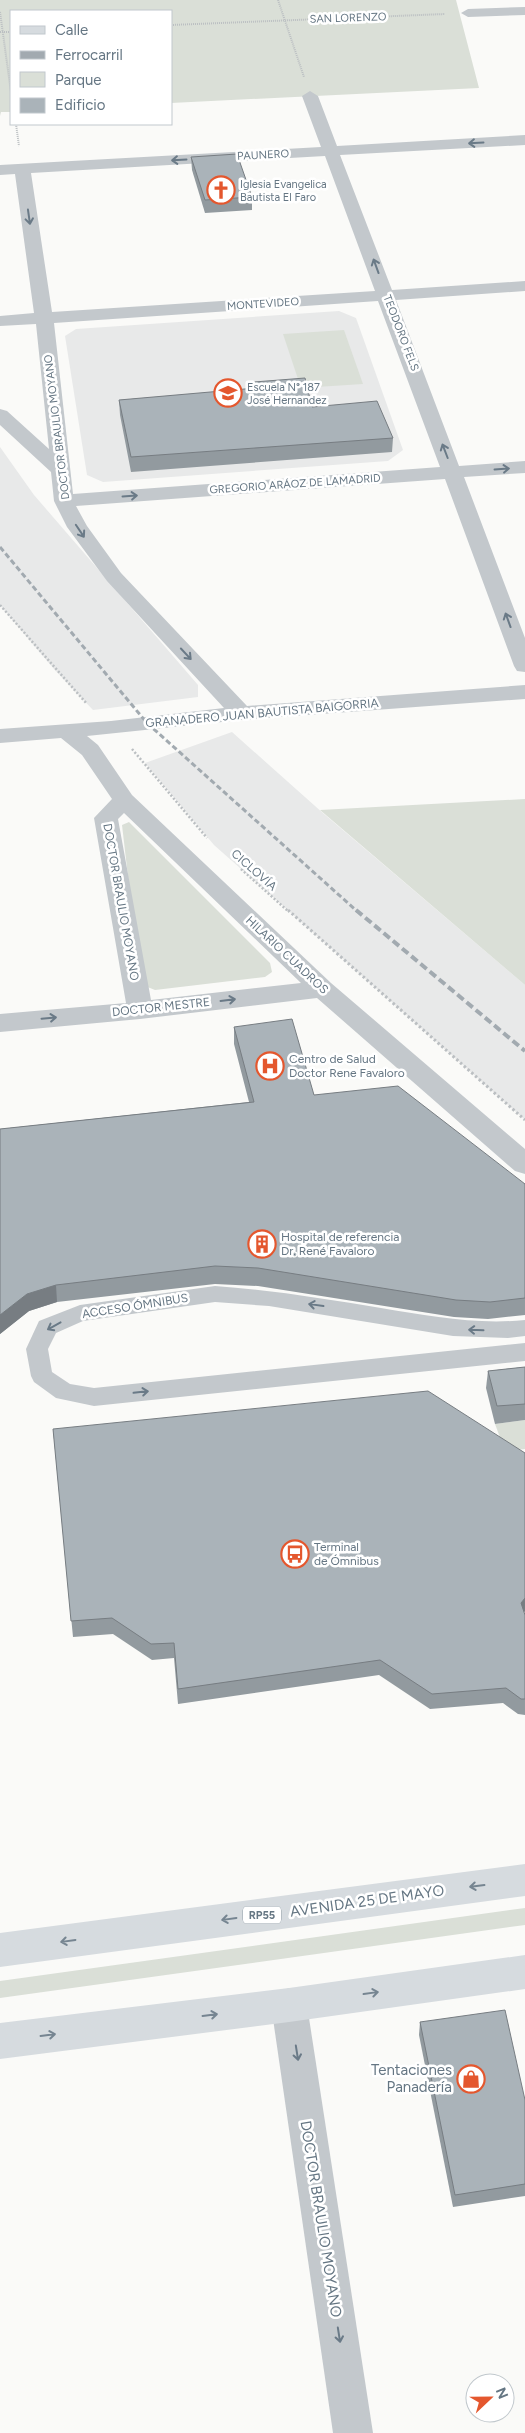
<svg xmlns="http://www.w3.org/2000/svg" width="525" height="2433" font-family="Figtree,sans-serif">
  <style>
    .built { fill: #e8e9e9 }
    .green { fill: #dadfd7 }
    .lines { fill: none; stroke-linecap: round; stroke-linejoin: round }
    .path-far2 { stroke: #bbbfc2; stroke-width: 2; stroke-dasharray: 1 1; stroke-linecap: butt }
    .path-far1 { stroke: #bbbfc2; stroke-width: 2.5; stroke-dasharray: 2 2; stroke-linecap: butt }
    .path { stroke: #bbbfc2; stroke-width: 3; stroke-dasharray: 2.5 2.5; stroke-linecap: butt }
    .service { fill: #c3c8cc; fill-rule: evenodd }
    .minor { fill: #c3c8cc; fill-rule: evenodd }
    .primary { fill: #d6dbdf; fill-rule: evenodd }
    .rail-far1 { stroke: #a2aab0; stroke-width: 3; stroke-dasharray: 5.5 3; stroke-linecap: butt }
    .rail { stroke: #a2aab0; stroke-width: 4; stroke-dasharray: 8 4; stroke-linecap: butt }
    .wall { fill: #929a9f }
    .shaded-wall { fill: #777d82 }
    .building { fill: #aab3b9; stroke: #777d82 }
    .oneway { stroke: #6a7a87 }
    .oneway2 { stroke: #768591 }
    .labels { text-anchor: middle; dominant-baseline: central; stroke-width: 5; stroke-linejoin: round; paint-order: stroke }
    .far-street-label { font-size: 11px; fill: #657683; stroke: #fff }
    .far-poi-label { font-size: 11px; fill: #657683; stroke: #fff; text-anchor: start }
    .shield { fill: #fff; stroke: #939fa8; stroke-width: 1 }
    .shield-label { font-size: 11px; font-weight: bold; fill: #657683 }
    .street-label { font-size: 12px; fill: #657683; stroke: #fff }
    .poi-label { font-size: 12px; fill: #657683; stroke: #fff; text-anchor: start }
    .near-street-label { font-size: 15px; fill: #657683; stroke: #fff }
    .near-poi-label { font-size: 15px; fill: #657683; stroke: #fff; text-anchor: end }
  </style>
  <rect width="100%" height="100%" fill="#fafaf8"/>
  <!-- built -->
  <g class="built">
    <path d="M339 311 356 318 403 450 388 461 103 482 87 475 65 336 76 329Z"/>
    <path d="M0 447 34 495 198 685V697L93 710 54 669 0 605Z"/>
    <path d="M232 732 324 814 525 985V1120L214 845 145 763Z"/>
  </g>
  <!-- green -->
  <g class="green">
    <path d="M0 0H456L479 88 171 103V11H11V112H1L0 116Z"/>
    <path d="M344 330 363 384 301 388 283 334Z"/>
    <path d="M525 799V985L320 810Z"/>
    <path d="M129 822 270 963 272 972 265 977 155 990 145 986 140 979 122 825Z"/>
    <path d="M525 1420V1449L505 1451 495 1424Z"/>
    <path d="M525 1908V1925L0 1998V1981Z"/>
  </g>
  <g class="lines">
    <!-- path-far2 -->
    <g class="path-far2">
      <path d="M278 0 304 77"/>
      <path d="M0 12 11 92"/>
      <path d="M171 25 445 14"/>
      <path d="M0 32H11"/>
      <path d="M16 124 19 146"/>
    </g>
    <!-- path-far1 -->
    <g class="path-far1">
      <path d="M0 605 87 704"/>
      <path d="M132 749 207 838"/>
      <path d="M241 869 289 912"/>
    </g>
    <!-- path -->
    <path class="path" d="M288 910 525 1120"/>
    <!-- service -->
    <path class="service" d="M215 1286C271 1290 326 1299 381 1308 429 1316 477 1325 525 1320V1336L508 1338 453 1336 269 1306 215 1302 83 1321 56 1333 48 1349 52 1372 70 1384 94 1388 525 1343V1361L94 1406 56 1398 34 1382 31 1376 26 1349 39 1321 80 1305Z"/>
    <!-- minor -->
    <g class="minor">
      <path d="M525 7V15L468 17 461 13 468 9Z"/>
      <path d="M310 91 318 96 337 146 525 135V145L340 155 392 290 525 281V291L396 300 459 466 525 461V473L464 477 525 638V672L517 671 514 666 445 479 76 506 87 526 121 573 247 706 525 685V699L241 720 87 736 98 745 132 795 331 983 525 1149V1174L515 1171 317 998 140 1019 0 1032V1014L126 1003 94 818 112 799 82 755 61 738 0 743V729L111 721 224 708 107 581 67 527 54 501 51 472 0 425V409L7 411 49 449 36 324 0 326V316L34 313 15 174 0 175V165L321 147 302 96ZM325 156 375 291 52 312 31 173ZM378 301 440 467 73 494 54 323ZM124 813 301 983 151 1000 118 819Z"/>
      <path d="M289 1988 302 1993 307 2005 373 2433H333L271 2005 276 1993Z"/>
    </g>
    <!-- primary -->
    <g class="primary">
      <path d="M525 1864V1896L0 1967V1933Z"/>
      <path d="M525 1955V1989L289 2022 0 2059V2023L289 1988Z"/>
    </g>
    <!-- rail-far1 -->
    <path class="rail-far1" d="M0 547 147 723 358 912"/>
    <!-- rail -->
    <path class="rail" d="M356 910 525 1051"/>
  </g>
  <!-- wall -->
  <g class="wall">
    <path d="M191 157 252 197V210L205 213 192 170Z"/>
    <path d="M254 382 312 407 393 438 392 452 131 472 120 415 119 400 254 389Z"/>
    <path d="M234 1027 314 1095 525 1184V1315L488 1319 454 1317 258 1286 215 1284 57 1302 29 1311 0 1334V1335V1129L249 1102 234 1044Z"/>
    <path d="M525 1367V1420L495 1424 486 1388 488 1371Z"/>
    <path d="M53 1429 525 1453V1611L524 1612 525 1615V1715L518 1714 503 1703 430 1709 379 1675 178 1704 174 1658 152 1660 113 1634 73 1637Z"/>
    <path d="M420 2022 525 2100V2196L453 2207 419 2035Z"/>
  </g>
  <!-- shaded-wall -->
  <g class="shaded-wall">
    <path d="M56 1285 57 1302 29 1311 0 1334V1335V1315L27 1294Z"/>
    <path d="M525 1598V1611L519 1619 521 1603Z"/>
  </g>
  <!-- building -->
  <g class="building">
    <path d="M237 154 252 197 205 200 191 157Z"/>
    <path d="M305 378 312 407 377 401 393 438 131 457 119 400 256 388 254 382Z"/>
    <path d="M292 1019 314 1095 398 1086 525 1184V1298L490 1302 456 1300 258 1268 215 1266 56 1285 27 1294 0 1315V1129L254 1102 234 1027Z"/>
    <path d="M525 1367V1404L497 1406 488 1371Z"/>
    <path d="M428 1391 525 1453V1598L521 1603 525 1615V1699H521L506 1688 432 1694 380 1660 178 1689 174 1643 151 1644 112 1618 71 1621 53 1429Z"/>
    <path d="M505 2010 525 2100V2184L455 2195 420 2022Z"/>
  </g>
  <!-- one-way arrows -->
  <defs><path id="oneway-shaft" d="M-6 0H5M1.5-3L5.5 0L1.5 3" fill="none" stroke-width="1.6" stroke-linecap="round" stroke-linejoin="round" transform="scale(1.25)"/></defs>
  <g class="oneway">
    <use href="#oneway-shaft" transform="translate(476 143) rotate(177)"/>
    <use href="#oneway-shaft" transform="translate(179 160) rotate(177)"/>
    <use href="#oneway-shaft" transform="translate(29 217) rotate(82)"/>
    <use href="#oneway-shaft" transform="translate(376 266) rotate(-110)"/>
    <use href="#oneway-shaft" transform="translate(445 451) rotate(-111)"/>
    <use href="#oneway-shaft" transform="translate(502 469) rotate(-4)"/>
    <use href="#oneway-shaft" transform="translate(130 496) rotate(-4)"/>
    <use href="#oneway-shaft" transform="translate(80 531) rotate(56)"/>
    <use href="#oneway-shaft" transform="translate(508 620) rotate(-110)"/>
    <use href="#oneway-shaft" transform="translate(186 654) rotate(47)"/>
    <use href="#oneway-shaft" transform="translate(228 1000) rotate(-7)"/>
    <use href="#oneway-shaft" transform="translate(49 1018) rotate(-5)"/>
    <use href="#oneway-shaft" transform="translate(316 1305) rotate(-172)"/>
    <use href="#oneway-shaft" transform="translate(54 1326) rotate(151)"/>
    <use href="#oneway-shaft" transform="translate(476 1330) rotate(-178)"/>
    <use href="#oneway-shaft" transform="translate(141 1392) rotate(-6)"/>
    <use href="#oneway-shaft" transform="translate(297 2053) rotate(81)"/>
    <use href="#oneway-shaft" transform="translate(339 2335) rotate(81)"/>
  </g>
  <g class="oneway2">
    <use href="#oneway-shaft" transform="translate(477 1886) rotate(173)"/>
    <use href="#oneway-shaft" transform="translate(229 1919) rotate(172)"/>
    <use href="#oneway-shaft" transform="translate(68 1941) rotate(172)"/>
    <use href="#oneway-shaft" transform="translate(371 1993) rotate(-8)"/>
    <use href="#oneway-shaft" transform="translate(210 2015) rotate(-7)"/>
    <use href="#oneway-shaft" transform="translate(48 2035) rotate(-7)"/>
  </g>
  <!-- icons -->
  <defs>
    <g id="church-ring" transform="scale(1.4375)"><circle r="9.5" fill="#fff" stroke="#e4572e" stroke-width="1.5"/><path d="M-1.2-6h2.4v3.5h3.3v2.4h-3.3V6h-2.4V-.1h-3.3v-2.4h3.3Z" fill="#e4572e"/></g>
    <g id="school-ring" transform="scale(1.4375)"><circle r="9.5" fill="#fff" stroke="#e4572e" stroke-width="1.5"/><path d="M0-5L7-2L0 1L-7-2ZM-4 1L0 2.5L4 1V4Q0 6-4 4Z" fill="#e4572e"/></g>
    <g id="hospital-ring" transform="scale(1.4375)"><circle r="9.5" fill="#fff" stroke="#e4572e" stroke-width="1.5"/><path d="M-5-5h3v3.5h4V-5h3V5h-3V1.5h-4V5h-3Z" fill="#e4572e"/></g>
    <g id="building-ring" transform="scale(1.4375)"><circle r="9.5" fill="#fff" stroke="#e4572e" stroke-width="1.5"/><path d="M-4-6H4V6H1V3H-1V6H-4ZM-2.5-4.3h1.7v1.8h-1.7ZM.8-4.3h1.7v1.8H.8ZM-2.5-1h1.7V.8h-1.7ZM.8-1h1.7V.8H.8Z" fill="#e4572e"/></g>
    <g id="bus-ring" transform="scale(1.4375)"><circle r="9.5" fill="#fff" stroke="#e4572e" stroke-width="1.5"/><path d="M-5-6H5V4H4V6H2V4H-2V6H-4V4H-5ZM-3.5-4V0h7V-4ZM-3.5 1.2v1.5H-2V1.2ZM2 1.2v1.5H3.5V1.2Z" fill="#e4572e"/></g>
    <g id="shop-ring" transform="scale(1.4375)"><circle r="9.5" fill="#fff" stroke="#e4572e" stroke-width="1.5"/><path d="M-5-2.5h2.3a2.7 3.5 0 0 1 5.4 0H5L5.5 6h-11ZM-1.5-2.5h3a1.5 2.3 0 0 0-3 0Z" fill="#e4572e"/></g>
  </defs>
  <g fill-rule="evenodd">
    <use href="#church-ring" x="221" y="190"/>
    <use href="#school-ring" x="228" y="393"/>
    <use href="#hospital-ring" x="270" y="1066"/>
    <use href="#building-ring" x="262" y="1244"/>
    <use href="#bus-ring" x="295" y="1554"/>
    <use href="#shop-ring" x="471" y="2079"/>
  </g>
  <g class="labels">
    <!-- far-street labels -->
    <g class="far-street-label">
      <text transform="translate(348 18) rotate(-2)">SAN LORENZO</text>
      <text transform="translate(263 155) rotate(-3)">PAUNERO</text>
      <text transform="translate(263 304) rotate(-4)">MONTEVIDEO</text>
      <text transform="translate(401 333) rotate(69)">TEODORO FELS</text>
      <text transform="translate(57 427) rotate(-97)">DOCTOR BRAULIO MOYANO</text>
      <text transform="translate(295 484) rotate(-4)">GREGORIO ARÁOZ DE LAMADRID</text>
    </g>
    <!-- far-poi labels -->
    <g class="far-poi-label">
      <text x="240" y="184">Iglesia Evangelica<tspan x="240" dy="13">Bautista El Faro</tspan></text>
      <text x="247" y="387">Escuela N° 187<tspan x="247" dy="13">José Hernandez</tspan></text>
    </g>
    <!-- shield labels -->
    <rect class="shield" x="243" y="1906.5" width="38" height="17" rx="4"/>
    <g class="shield-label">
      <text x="262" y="1915">RP55</text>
    </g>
    <!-- street labels -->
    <g class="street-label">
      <text transform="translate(262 713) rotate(-5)">GRANADERO JUAN BAUTISTA BAIGORRIA</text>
      <text transform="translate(254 870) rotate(41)">CICLOVÍA</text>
      <text transform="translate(121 902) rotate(80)">DOCTOR BRAULIO MOYANO</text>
      <text transform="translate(287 955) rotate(43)">HILARIO CUADROS</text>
      <text transform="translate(161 1007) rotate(-6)">DOCTOR MESTRE</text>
      <text transform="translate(135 1306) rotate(-9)">ACCESO ÓMNIBUS</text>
    </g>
    <!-- poi labels -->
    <g class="poi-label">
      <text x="289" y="1059">Centro de Salud<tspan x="289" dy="14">Doctor Rene Favaloro</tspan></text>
      <text x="281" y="1237">Hospital de referencia<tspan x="281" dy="14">Dr. René Favaloro</tspan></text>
      <text x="314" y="1547">Terminal<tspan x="314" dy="14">de Ómnibus</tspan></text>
    </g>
    <!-- near-street labels -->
    <g class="near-street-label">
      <text transform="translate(367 1901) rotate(-8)">AVENIDA 25 DE MAYO</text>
      <text transform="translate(321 2219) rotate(81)">DOCTOR BRAULIO MOYANO</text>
    </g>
    <!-- near-poi labels -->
    <g class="near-poi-label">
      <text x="452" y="2070">Tentaciones<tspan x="452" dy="17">Panadería</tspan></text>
    </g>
  </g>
  <!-- legend -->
  <rect x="10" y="10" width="162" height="115" fill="#ffffff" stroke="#c1c8cd"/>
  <rect x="20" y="26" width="25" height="8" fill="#d6dbdf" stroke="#c1c8cd"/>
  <text x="55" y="35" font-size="15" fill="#657683">Calle</text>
  <rect x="20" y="51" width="25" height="8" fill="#a2aab0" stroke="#c1c8cd"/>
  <text x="55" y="60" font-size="15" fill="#657683">Ferrocarril</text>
  <rect x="20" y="72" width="25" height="15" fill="#dadfd7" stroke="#c1c8cd"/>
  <text x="55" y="85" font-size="15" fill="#657683">Parque</text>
  <rect x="20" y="98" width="25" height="15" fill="#aab3b9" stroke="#c1c8cd"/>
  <text x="55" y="110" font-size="15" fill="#657683">Edificio</text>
  <!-- north arrow -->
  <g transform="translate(490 2398) rotate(68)"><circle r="24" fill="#ffffff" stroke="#c1c8cd"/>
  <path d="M0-4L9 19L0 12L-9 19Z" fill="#e4572e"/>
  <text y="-8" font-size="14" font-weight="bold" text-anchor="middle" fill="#657683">N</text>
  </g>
</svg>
